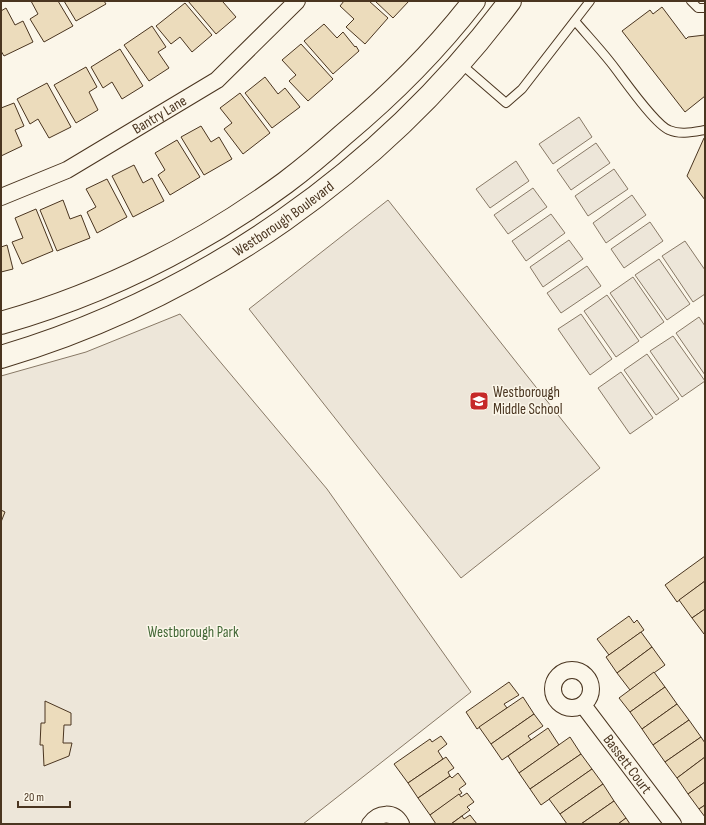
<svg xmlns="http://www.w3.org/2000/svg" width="706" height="825" font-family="'Sofia Sans Condensed',sans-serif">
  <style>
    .green { fill: #ede6d9; stroke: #887966 }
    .building { fill: #ecdcbc; stroke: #4a3520 }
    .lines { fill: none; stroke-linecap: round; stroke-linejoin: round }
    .lane-casing { stroke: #4a3520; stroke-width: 10 }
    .street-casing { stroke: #4a3520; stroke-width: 18 }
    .secondary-casing { stroke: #4a3520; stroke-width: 24 }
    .lane { stroke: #fbf6e9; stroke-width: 8 }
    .street { stroke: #fbf6e9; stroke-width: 16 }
    .secondary { stroke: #fbf6e9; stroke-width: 22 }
    .labels { text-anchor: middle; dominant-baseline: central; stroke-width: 3; stroke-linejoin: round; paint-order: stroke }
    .street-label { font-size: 15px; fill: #4a3520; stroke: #fbf6e9 }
    .poi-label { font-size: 15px; fill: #4a3520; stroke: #fbf6e9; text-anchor: start }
    .park-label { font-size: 15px; fill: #436837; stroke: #fbf6e9 }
  </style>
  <rect width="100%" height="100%" fill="#fbf6e9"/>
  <!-- green -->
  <g class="green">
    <path d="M579 117 592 137 553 164 539 144Z"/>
    <path d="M596 143 610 163 571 190 557 170Z"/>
    <path d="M516 161 529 181 490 208 476 189Z"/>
    <path d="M614 169 628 189 588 216 575 196Z"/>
    <path d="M533 188 547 207 508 234 494 215Z"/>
    <path d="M632 195 646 215 606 243 593 223Z"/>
    <path d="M388 200 600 468 461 578 249 309Z"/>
    <path d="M551 214 565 233 526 261 512 241Z"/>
    <path d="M650 222 663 241 624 268 611 249Z"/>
    <path d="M569 240 583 259 543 287 530 267Z"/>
    <path d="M685 241 705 270V294L693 302 662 256Z"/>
    <path d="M659 259 690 304 667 320 635 275Z"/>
    <path d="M587 266 601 286 561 313 547 293Z"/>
    <path d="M633 277 664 322 641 338 610 293Z"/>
    <path d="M607 295 639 341 616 357 584 311Z"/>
    <path d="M180 314 327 489 471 692 303 824H1V376L86 352Z"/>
    <path d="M581 314 612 359 590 375 558 329Z"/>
    <path d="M699 317 705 326V375L676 333Z"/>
    <path d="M673 336 705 381 682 397 650 351Z"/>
    <path d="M647 354 679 399 656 415 624 370Z"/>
    <path d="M621 372 653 418 630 434 598 388Z"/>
  </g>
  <!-- building -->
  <g class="building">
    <path d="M31 1H58L73 26 44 42 30 19 38 14Z"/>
    <path d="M64 1H104L106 4 76 21Z"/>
    <path d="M188 1H224L223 2 236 17 216 34Z"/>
    <path d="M344 1H369L388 18 365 44 346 27 354 19 340 6Z"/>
    <path d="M375 1H409L393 18Z"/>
    <path d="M185 3 212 35 192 52 180 37 171 44 156 26Z"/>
    <path d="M662 7 686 39 688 37 705 35V96L685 112 622 31 650 10 653 14Z"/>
    <path d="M6 8 15 25 23 21 33 42 4 56 1 51V11Z"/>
    <path d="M324 24 337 38 343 32 355 47 356 46 359 51 333 74 304 41Z"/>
    <path d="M152 26 166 47 158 52 169 68 149 81 124 45Z"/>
    <path d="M301 44 333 79 308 101 289 81 296 75 282 60Z"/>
    <path d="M120 49 143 86 122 99 112 82 103 88 91 67Z"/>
    <path d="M86 67 97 87 89 92 98 110 76 123 54 85Z"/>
    <path d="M265 77 278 94 285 88 300 107 272 128 245 93Z"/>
    <path d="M47 83 71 127 49 138 38 119 30 124 17 99Z"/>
    <path d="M240 93 270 133 243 154 224 129 232 123 220 108Z"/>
    <path d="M14 103 24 126 15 130 22 146 1 156V108Z"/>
    <path d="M201 126 211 142 219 137 232 159 204 175 181 137Z"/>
    <path d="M704 138H705V200L687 176Z"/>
    <path d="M177 140 200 177 170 195 158 175 165 170 155 153Z"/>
    <path d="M134 165 143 183 152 178 164 201 133 217 112 176Z"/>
    <path d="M107 179 127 217 97 233 87 212 96 207 86 189Z"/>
    <path d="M63 200 70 219 81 215 90 238 57 251 40 210Z"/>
    <path d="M36 209 53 251 22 264 12 242 23 238 15 218Z"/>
    <path d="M7 245 13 269 1 272V247Z"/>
    <path d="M1 510 5 512 1 522Z"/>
    <path d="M705 556V581L677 602 665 585Z"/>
    <path d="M705 581V609L692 618 679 600Z"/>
    <path d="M705 609V633L704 634 692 618Z"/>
    <path d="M629 616 634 623 637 620 644 630 609 655 597 639Z"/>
    <path d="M641 632 652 647 617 673 606 657Z"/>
    <path d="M652 647 665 665 630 690 617 673Z"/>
    <path d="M654 672 665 687 630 712 619 698Z"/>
    <path d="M509 682 519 695 504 704 507 708 477 729 466 712Z"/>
    <path d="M665 687 677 704 642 729 630 712Z"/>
    <path d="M523 697 534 714 491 744 479 727Z"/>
    <path d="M45 701 71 713V725H64L63 743H72L69 756 44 766 43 745H40L41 723H45Z"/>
    <path d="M677 704 689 720 653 745 642 729Z"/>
    <path d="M534 714 543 726 528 736 531 740 502 760 491 744Z"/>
    <path d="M689 720 701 737 665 762 653 745Z"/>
    <path d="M548 728 559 745 519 773 508 756Z"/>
    <path d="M441 736 447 744 438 751 443 759 408 783 394 764 430 739 432 742Z"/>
    <path d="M570 737 581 754 530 789 519 773Z"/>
    <path d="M701 737 705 743V757L677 778 665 762Z"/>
    <path d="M581 754 592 769 541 805 530 789Z"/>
    <path d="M446 757 454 768 448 772 450 776 418 798 408 783Z"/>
    <path d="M705 757V782L688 794 677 778Z"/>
    <path d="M592 769 603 784 560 814 549 799Z"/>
    <path d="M458 773 466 784 459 789 462 793 430 815 418 798 450 776 452 778Z"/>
    <path d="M705 782V805L699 809 688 794Z"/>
    <path d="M603 784 614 801 581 824H567L560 814Z"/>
    <path d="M467 793 474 802 467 807 470 810 451 824H436L430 815 459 794 461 797Z"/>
    <path d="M614 801 626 818 618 824H581Z"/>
    <path d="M705 805V817L699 809Z"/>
    <path d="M470 815 477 824H451L462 816 464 819Z"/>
    <path d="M626 818 630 824H618Z"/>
  </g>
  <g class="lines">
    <!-- lane casing -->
    <g class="lane-casing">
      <g id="lane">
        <path d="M691 1 698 8H705"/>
        <path d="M575 21C587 35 600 49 611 63 623 78 654 124 669 130 680 135 693 132 705 130"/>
        <path d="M461 64 506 103 522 89 590 1"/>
      </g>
    </g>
    <!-- street casing -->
    <g class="street-casing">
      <g id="street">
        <path id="s1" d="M1 197 67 170 217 80 297 1"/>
        <circle cx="572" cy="689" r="19"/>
        <path id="s2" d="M583 705 673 824"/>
        <path d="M370 824C378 812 394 811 401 824"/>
      </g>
    </g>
    <!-- secondary casing -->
    <g class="secondary-casing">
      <g id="secondary">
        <path d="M1 323C103 294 199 246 285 183 305 168 324 152 343 135 391 95 436 50 474 1"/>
        <path id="s3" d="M1 357C203 297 384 170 510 1"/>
      </g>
    </g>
    <!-- lane -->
    <use href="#lane" class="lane"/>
    <!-- street -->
    <use href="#street" class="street"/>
    <!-- secondary -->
    <use href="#secondary" class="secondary"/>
  </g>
  <!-- icons -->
  <defs>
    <g id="school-square" transform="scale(1)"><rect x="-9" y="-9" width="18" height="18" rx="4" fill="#c62828" stroke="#fbf6e9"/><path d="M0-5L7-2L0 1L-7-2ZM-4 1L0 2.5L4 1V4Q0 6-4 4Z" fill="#fff"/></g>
  </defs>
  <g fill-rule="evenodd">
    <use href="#school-square" x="479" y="401"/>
  </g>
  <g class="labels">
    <!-- street labels -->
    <g class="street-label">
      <text stroke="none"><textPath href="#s1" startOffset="179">Bantry Lane</textPath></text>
      <text stroke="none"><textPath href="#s3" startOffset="316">Westborough Boulevard</textPath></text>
      <text stroke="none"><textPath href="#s2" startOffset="74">Bassett Court</textPath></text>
    </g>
    <!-- poi labels -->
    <g class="poi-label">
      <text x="493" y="392">Westborough<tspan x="493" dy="17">Middle School</tspan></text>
    </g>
    <!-- park labels -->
    <g class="park-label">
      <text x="193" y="632">Westborough Park</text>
    </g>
  </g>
  <!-- border -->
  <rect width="706" height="825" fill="none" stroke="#4a3520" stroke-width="4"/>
  <!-- scale -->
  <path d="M18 801v6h52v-6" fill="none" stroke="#4a3520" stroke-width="2"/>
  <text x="24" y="801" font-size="12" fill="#4a3520" stroke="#fbf6e9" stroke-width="3" paint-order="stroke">20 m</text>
</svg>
